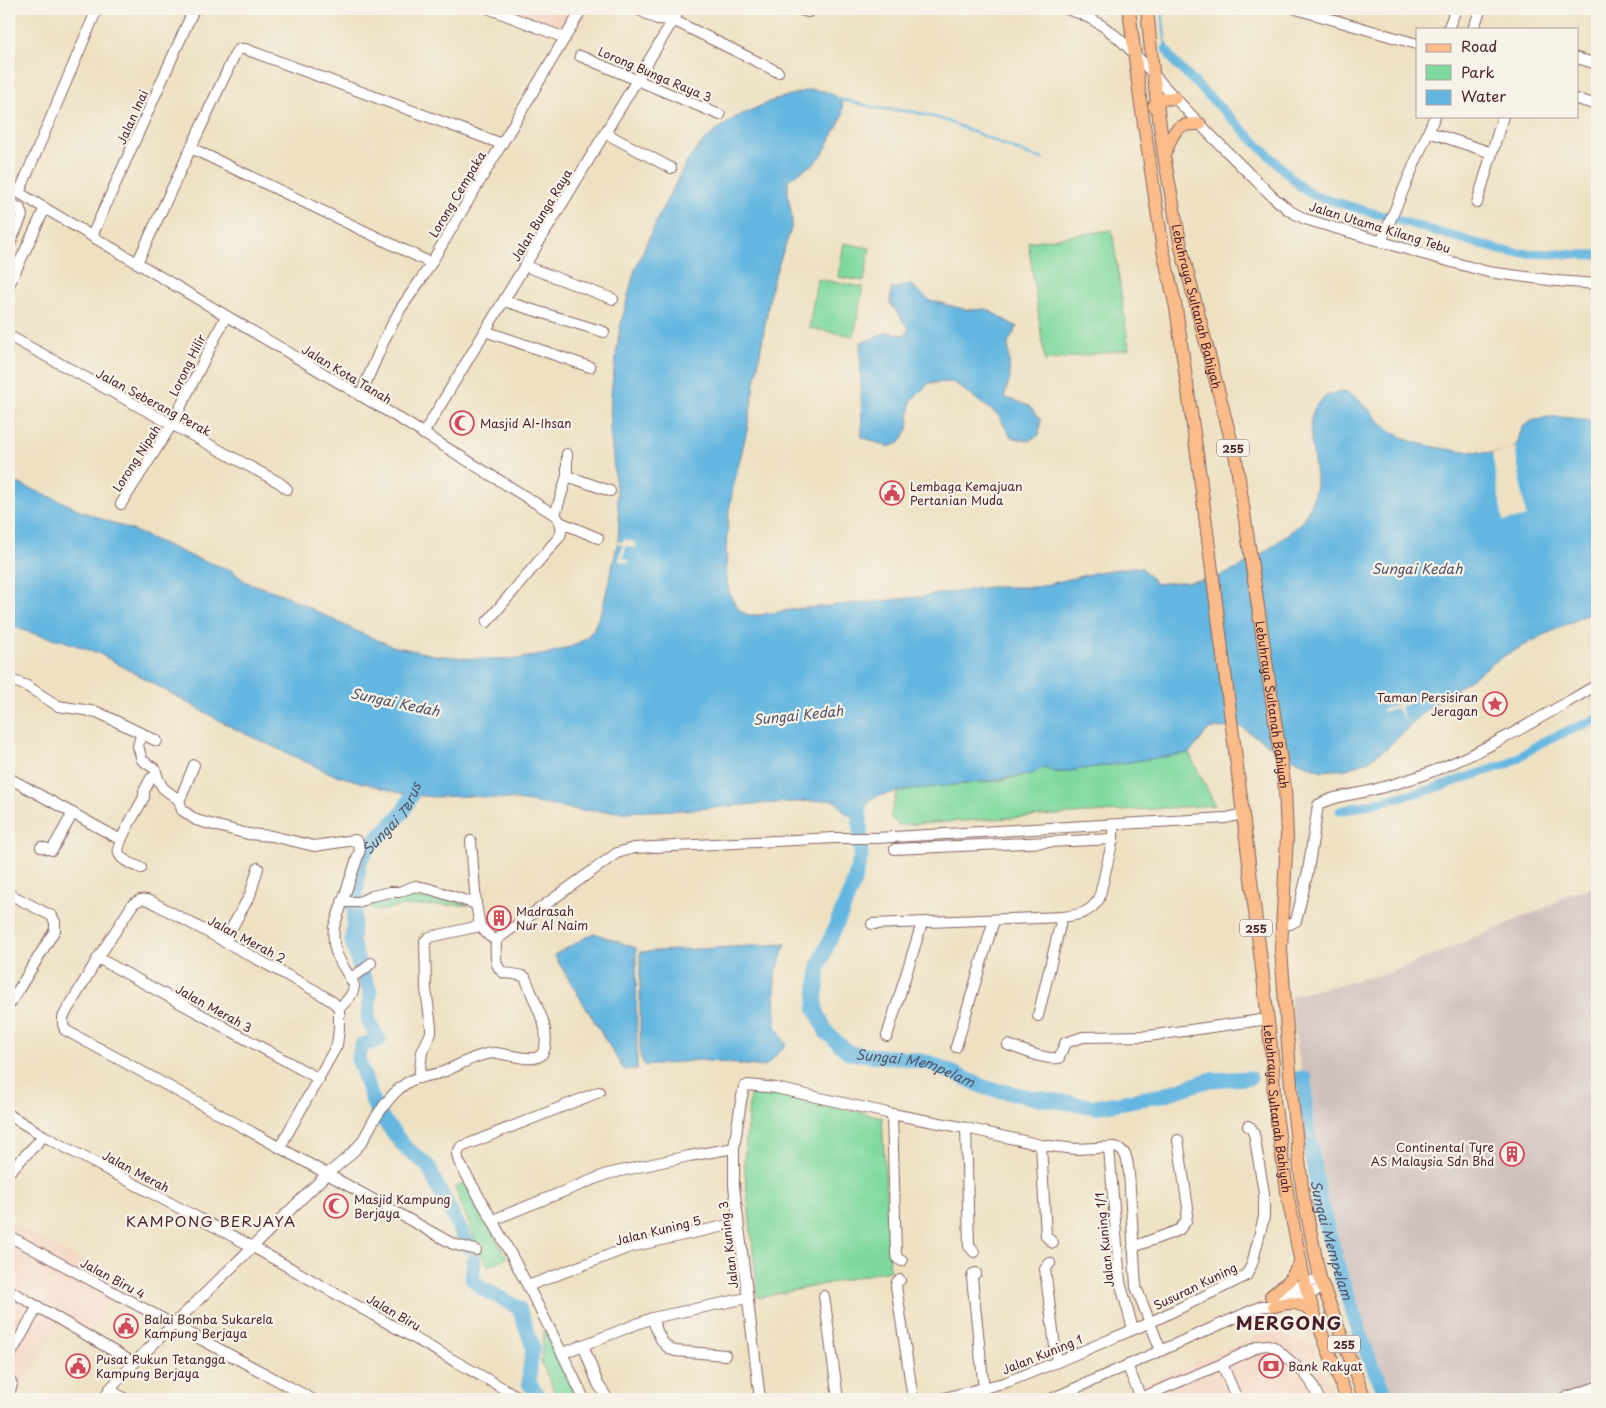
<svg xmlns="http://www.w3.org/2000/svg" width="1606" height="1408" font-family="'Playpen Sans',sans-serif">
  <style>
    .built { fill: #f4d3c0 }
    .industrial { fill: #d0c0bc }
    .green { fill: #7fd99f; stroke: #647c65 }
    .water { fill: #64b6e0; stroke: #576a86 }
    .pier { fill: #eee1c2 }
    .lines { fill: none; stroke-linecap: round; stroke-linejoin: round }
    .stream { stroke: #64b6e0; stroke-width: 2.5 }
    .canal { stroke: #64b6e0; stroke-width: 9 }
    .river { stroke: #64b6e0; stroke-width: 15 }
    .minor-casing { stroke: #836360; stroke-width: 12 }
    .major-casing { stroke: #836360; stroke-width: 14 }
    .minor { stroke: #fff; stroke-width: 10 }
    .major { stroke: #f9bc8a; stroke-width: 12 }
    .labels { text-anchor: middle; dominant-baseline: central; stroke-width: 4.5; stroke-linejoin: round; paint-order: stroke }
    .shield { fill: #f7f3e8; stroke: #7e5f64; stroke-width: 1 }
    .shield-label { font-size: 11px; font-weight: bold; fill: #4a1f2b }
    .street-label { font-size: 12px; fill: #4a1f2b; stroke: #f7f3e8 }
    .poi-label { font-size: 12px; fill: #4a1f2b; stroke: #f7f3e8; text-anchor: start }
    .water-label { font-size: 14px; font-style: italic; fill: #53546a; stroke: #f7f3e8 }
    .quarter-label { font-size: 15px; letter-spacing: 1px; fill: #4a1f2b; stroke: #f7f3e8 }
    .district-label { font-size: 18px; font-weight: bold; letter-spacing: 1px; fill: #4a1f2b; stroke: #f7f3e8 }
  </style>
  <rect width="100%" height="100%" fill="#f7f3e8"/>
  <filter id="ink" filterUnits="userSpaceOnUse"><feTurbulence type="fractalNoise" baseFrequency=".02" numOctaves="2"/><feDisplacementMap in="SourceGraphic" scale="10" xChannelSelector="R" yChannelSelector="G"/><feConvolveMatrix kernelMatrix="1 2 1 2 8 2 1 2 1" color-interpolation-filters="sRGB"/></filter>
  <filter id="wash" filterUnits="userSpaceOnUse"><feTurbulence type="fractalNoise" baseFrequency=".0096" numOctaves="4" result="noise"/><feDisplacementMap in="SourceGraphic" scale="20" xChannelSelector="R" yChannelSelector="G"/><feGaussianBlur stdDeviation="1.12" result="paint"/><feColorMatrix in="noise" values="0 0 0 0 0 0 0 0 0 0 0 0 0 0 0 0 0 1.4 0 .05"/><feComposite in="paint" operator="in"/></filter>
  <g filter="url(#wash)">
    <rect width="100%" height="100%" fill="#eee1c2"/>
    <!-- built -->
    <g class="built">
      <path d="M511 9H573L560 29Z"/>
      <path d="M9 198 26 208 29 222 19 247 9 241Z"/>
      <path d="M9 1222 120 1282 88 1341 57 1325 17 1399H9Z"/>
      <path d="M1272 1330 1312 1346 1336 1399H1109Z"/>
    </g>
    <!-- industrial -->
    <path class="industrial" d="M1597 887V1399H1395L1371 1345 1336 1241 1323 1186 1308 1091 1301 1069 1292 1014 1291 996 1395 971 1547 907 1570 893Z"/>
    <!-- green -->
    <g class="green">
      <path d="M1112 230 1129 349 1045 361 1028 242Z"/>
      <path d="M844 243 870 248 864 281 838 277Z"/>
      <path d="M817 279 863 287 854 336 809 328Z"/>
      <path d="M1189 753 1215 805 899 825 890 817 897 792 928 787 997 781 1032 774 1040 768 1045 767 1055 772H1063Z"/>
      <path d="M415 889 469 905 404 906 378 911 365 903Z"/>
      <path d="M755 1088 882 1117 890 1270 758 1298 744 1163 750 1095Z"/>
      <path d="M464 1183 507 1258 489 1266 480 1253 455 1188Z"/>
      <path d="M544 1328 577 1399H562L557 1397 541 1362Z"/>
    </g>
    <!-- water -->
    <g class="water">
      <path d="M808 90C822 90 832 91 842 102L843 115 823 154 815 163 792 177 788 181V195L792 218 791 229 772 283 747 430 733 488 729 510 726 550 727 582 730 595 736 606 742 612 749 615H759L796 609 911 598 989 587H1037L1098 572 1134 567 1142 568 1156 584C1173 582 1191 582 1208 579 1234 574 1258 557 1278 542 1288 534 1301 525 1307 513 1312 503 1316 491 1316 480 1316 455 1298 411 1327 396 1331 394 1337 392 1342 392 1360 393 1372 416 1385 426 1390 431 1398 435 1404 438 1422 447 1458 451 1478 452 1489 453 1506 455 1515 447 1520 441 1519 431 1524 426 1541 411 1578 418 1597 423V610L1544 635 1502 657 1429 708 1387 748 1367 761 1347 769 1322 771 1302 763 1282 753 1241 727 1217 728 1207 731 1195 747 1189 753 1063 772H1055L1045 767C1040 768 1037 772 1032 774 1027 775 1021 775 1017 776 974 785 930 785 886 794 883 795 878 796 875 797 866 802 864 816 852 816 842 815 841 802 832 800L757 804 684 810 621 812 578 810 517 800 471 796 432 797 400 793 332 774 235 729 100 654 64 641 28 632 9 625V480L54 498 86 513 137 532 193 557 231 570 246 582 282 594 356 631 392 646 434 655 476 659H517L547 654 575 645 587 637 594 628 603 607 618 541 619 519 610 429 611 393 620 327 635 269 661 211 686 163 700 145 718 129 736 117 774 100Z"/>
      <path d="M910 284 929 300 967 310 986 309 1017 327 1008 343 1010 378 1004 397 1029 406 1041 420 1039 435 1028 441 1011 437 998 415 953 382 929 383 911 401 908 429 900 443 888 447 862 437 860 343 888 332 905 335 909 329 890 303 891 289Z"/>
      <path d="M594 933 636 948 637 1069 624 1070 554 955Z"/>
      <path d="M786 944 775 975 776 1026 786 1045 765 1067 699 1060 645 1066 640 1056V952Z"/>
    </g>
    <!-- pier -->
    <g class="pier">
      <path d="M1515 447 1526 517 1503 521 1492 453 1505 452Z"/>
      <path d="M624 539 634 542V544L637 545 636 548 626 546 623 558 629 560 628 563 619 561 623 545 617 543 618 541 623 542Z"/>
      <path d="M1409 699 1410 701 1400 707 1404 718 1410 727 1396 708 1383 712 1382 710Z"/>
    </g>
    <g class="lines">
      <!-- stream -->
      <g class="stream">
        <path d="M1162 9 1166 49"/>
        <path d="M838 100 839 99 876 108 915 112 947 121 1029 155 1043 159"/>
      </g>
      <!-- canal -->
      <g class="canal">
        <path d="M1166 49 1174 62 1303 189 1315 196 1500 250 1517 253 1597 255"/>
        <path d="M1340 811 1429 790 1510 763 1542 742 1597 719"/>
      </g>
      <!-- river -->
      <g class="river">
        <path id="s1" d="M859 793 861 856 852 888 819 965 815 1007 826 1032 849 1053 901 1058 931 1063 986 1088 1031 1097 1095 1107 1163 1095 1209 1080 1250 1078"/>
        <path id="s2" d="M1300 1078 1305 1079V1116L1320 1201 1341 1277 1367 1354 1388 1399"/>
        <path id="s3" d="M377 1113 358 1059 362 1045 379 1040 368 1020 370 991 360 969 352 941 359 863 368 848 403 812 411 796 418 777"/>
        <path d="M382 1118 404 1146 429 1167 438 1188 469 1246"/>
        <path d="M474 1261 472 1278 480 1287 519 1308 533 1347 530 1367 529 1383 540 1399"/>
      </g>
    </g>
  </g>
  <g filter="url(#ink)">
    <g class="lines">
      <!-- minor casing -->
      <g class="minor-casing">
        <g id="minor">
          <path d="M490 9 565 38"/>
          <path d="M637 9 657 19 673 20 778 72"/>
          <path d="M798 9 808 12 813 9"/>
          <path d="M1066 9C1114 21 1144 66 1177 100 1208 133 1240 165 1273 197L1290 211 1305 219 1423 254 1488 272 1557 281 1597 284"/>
          <path d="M1296 9 1417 44"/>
          <path d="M1448 29 1456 9"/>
          <path d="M1473 29 1481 9"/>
          <path d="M580 56 720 115"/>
          <path d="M1577 58 1597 64"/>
          <path d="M1577 99 1597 105"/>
          <path d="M1429 132 1492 153"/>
          <path d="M605 133 671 168"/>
          <path d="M191 148 431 263"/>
          <path d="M9 187 397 417 555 515C561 521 563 527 560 536L487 622"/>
          <path d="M19 193 97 9"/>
          <path d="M9 202 20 209 22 216 10 243"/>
          <path d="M1477 203 1503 116"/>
          <path d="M92 236 194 9"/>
          <path d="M1381 242 1435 116"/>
          <path d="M137 263 236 52 240 49H245L502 144"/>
          <path d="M525 266 613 299"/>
          <path d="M9 285 45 208"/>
          <path d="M504 301 604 332"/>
          <path d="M485 331 590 367"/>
          <path d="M9 336 280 483 287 489"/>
          <path d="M360 396 386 336 401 308 424 275 582 9"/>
          <path d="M423 434 680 9"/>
          <path d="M567 476 610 491"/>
          <path d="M121 504 171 426 226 316"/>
          <path d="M555 515 567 476V454"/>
          <path d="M560 522 598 538"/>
          <path d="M9 679 27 686 58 706 97 712 157 741"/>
          <path d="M142 733 138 746 142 760 155 769 159 781"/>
          <path d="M9 778 121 840"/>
          <path d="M179 800 182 795 194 765"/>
          <path d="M471 841 476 904 480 926 489 936 496 940"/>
          <path d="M41 847 52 850 73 813"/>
          <path d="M895 849 1113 839"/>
          <path d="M141 868C135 865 121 861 119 853 115 843 139 808 144 797V791L151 778 155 777 159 781 163 788 179 800 182 810 196 820 210 824 248 834 272 836 314 846 355 840 358 842 360 850 334 927C331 955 342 962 354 985 354 995 346 1001 339 1008"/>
          <path d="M9 894 52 916 55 922V930L9 1005"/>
          <path d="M342 902H359L372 896 390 892H399L415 886 430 889 476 904"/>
          <path d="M872 924 1062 917C1078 915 1089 914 1099 899L1113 839V825"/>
          <path d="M1281 925 1290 924 1296 921 1308 871 1318 805C1333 796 1352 795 1369 791 1385 787 1402 782 1417 777 1481 755 1539 718 1597 685"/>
          <path d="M496 940 617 853 634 848 834 838H876L1226 818 1243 814"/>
          <path d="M224 942 250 895 258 868"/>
          <path d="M98 958 319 1079"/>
          <path d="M350 978 365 969 371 963"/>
          <path d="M1038 1016 1062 917"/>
          <path d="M887 1036 922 923"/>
          <path d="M1008 1045C1023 1050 1044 1060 1059 1058L1065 1043 1083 1037 1148 1036 1268 1019"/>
          <path d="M956 1047 994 920"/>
          <path d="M419 1078 422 1052 431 1033V1027L426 989 425 941 430 937 480 926"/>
          <path d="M892 1114 896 1254 898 1259 902 1261"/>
          <path d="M9 1115 44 1136 253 1247 522 1399"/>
          <path d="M966 1128 969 1246 974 1252"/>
          <path d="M1041 1145 1046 1236 1053 1243"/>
          <path d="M280 1147 337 1045 339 1029V1008L333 1002 316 991 152 902C144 898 140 899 133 904L98 958 63 1017V1024L65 1030C195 1100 324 1172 453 1244L476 1250"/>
          <path d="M1109 1148 1120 1282 1133 1329"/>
          <path d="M9 1172 44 1136"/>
          <path d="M493 1220 607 1174 689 1156 734 1148"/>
          <path d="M9 1236 312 1399"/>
          <path d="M1133 1247 1179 1230 1186 1221 1188 1208 1178 1140"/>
          <path d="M1050 1263 1045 1269 1057 1362"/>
          <path d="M976 1273 973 1274 972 1278 984 1389"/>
          <path d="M900 1280 897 1282 896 1286 913 1399"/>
          <path d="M528 1286 630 1247 738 1223"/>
          <path d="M9 1290 134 1363"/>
          <path d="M1276 1295 1320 1278"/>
          <path d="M824 1296 838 1399"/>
          <path d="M652 1318C657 1330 661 1347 675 1351L725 1355"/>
          <path d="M583 1345 598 1384 608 1399"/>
          <path d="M563 1353 652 1318 747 1298"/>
          <path d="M9 1357 38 1306"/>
          <path d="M1222 1364 1237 1399"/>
          <path d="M1127 1365 1141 1398"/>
          <path d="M9 1379 12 1384 9 1393"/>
          <path d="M109 1390 126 1399"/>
          <path d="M104 1399 109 1390 134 1363 327 1174C339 1165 351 1155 361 1143 366 1136 369 1128 374 1120 384 1105 398 1084 417 1078 426 1076 434 1075 443 1072 460 1065 478 1053 496 1053 507 1054 529 1061 538 1057 549 1052 546 1030 543 1021L525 977C518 974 512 974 505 973 493 969 496 950 496 940"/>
          <path d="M584 1399C546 1318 504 1239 459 1162L457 1154 461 1147 599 1092"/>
          <path d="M760 1399 734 1186V1148L741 1101 744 1087 748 1085 776 1088 892 1114 966 1128 1041 1145 1076 1149 1115 1147C1128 1151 1127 1161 1129 1173L1136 1287 1161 1351"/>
          <path d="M940 1399 1007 1382 1057 1362 1151 1322 1246 1276 1252 1264 1264 1217V1193L1254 1134 1251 1128 1248 1126"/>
          <path d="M1051 1399 1262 1306H1274L1324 1288"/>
          <path d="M1138 1399 1222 1364 1259 1346 1268 1345 1274 1347 1305 1374 1311 1382 1319 1399"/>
          <path d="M1561 1399 1597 1387"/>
        </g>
      </g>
      <!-- major casing -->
      <g class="major-casing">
        <g id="major">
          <path id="s4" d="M1129 9 1140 98 1163 250 1176 308 1198 461 1240 790 1263 977 1273 1065 1274 1100 1288 1198 1305 1284 1315 1316 1347 1399"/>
          <path id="s5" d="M1147 9 1153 72 1164 156 1181 247 1236 459 1285 788 1287 836 1281 949 1292 1099 1303 1195 1320 1278 1365 1399"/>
          <path d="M1154 106 1162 99 1175 98"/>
          <path d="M1166 151C1174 130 1176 123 1200 124"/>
          <path d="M1271 1296 1289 1281 1301 1262"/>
          <path d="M1274 1306C1293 1301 1302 1301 1315 1316"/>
        </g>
      </g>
      <!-- minor -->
      <use href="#minor" class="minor"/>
      <!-- major -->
      <use href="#major" class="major"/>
    </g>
  </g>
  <!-- icons -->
  <defs>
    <g id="mosque-ring" transform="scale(1.25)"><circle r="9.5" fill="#f7f3e8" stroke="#d1495b" stroke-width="1.5"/><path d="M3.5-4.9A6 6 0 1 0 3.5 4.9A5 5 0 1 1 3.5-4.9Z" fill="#d1495b"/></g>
    <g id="civic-ring" transform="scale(1.25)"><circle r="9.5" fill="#f7f3e8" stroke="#d1495b" stroke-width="1.5"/><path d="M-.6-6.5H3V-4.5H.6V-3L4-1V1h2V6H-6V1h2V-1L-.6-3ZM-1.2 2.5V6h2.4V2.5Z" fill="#d1495b"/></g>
    <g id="sight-ring" transform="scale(1.25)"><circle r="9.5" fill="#f7f3e8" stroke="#d1495b" stroke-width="1.5"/><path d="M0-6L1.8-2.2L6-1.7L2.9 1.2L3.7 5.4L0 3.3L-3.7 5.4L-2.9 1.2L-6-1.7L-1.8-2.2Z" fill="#d1495b"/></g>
    <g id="building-ring" transform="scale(1.25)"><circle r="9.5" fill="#f7f3e8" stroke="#d1495b" stroke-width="1.5"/><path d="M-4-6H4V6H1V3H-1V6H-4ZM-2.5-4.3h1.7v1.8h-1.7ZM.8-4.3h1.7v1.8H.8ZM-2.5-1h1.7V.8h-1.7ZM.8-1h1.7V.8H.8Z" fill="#d1495b"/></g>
    <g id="bank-ring" transform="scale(1.25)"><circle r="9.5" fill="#f7f3e8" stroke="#d1495b" stroke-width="1.5"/><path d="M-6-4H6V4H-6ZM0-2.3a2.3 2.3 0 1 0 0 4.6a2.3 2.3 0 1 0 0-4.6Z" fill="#d1495b"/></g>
  </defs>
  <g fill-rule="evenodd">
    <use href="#mosque-ring" x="462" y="423"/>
    <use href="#civic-ring" x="892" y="493"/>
    <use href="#sight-ring" x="1495" y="704"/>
    <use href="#building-ring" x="499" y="918"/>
    <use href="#building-ring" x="1512" y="1154"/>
    <use href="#mosque-ring" x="336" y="1206"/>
    <use href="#civic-ring" x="126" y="1326"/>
    <use href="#civic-ring" x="78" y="1366"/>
    <use href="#bank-ring" x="1271" y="1366"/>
  </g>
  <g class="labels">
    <!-- shield labels -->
    <g class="shield">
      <rect x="1217" y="439.5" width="32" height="17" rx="4"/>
      <rect x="1240" y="919.5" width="32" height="17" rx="4"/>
      <rect x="1328" y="1335.5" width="32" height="17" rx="4"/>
    </g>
    <g class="shield-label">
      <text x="1233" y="448">255</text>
      <text x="1256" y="928">255</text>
      <text x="1344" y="1344">255</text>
    </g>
    <!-- street labels -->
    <g class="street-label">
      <text transform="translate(655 74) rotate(23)">Lorong Bunga Raya 3</text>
      <text transform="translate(132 117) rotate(-66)">Jalan Inai</text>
      <text transform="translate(457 194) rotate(-59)">Lorong Cempaka</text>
      <text transform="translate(541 215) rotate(-59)">Jalan Bunga Raya</text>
      <text transform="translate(1380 227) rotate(17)">Jalan Utama Kilang Tebu</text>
      <text stroke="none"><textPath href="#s5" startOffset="302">Lebuhraya Sultanah Bahiyah</textPath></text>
      <text transform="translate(187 365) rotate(-64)">Lorong Hilir</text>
      <text transform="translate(347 374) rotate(31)">Jalan Kota Tanah</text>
      <text transform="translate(154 402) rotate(28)">Jalan Seberang Perak</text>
      <text transform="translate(136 458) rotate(-57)">Lorong Nipah</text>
      <text stroke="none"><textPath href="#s5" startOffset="708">Lebuhraya Sultanah Bahiyah</textPath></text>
      <text transform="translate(247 939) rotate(28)">Jalan Merah 2</text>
      <text transform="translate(214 1008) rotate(29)">Jalan Merah 3</text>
      <text stroke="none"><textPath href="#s4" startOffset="1110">Lebuhraya Sultanah Bahiyah</textPath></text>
      <text transform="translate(136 1171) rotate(28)">Jalan Merah</text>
      <text transform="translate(658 1230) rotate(-14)">Jalan Kuning 5</text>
      <text transform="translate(1104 1240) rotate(-96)">Jalan Kuning 1/1</text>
      <text transform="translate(728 1245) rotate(-97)">Jalan Kuning 3</text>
      <text transform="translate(113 1278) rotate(28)">Jalan Biru 4</text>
      <text transform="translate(1195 1286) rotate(-26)">Susuran Kuning</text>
      <text transform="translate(394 1312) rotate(30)">Jalan Biru</text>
      <text transform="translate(1042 1354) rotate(-22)">Jalan Kuning 1</text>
    </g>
    <!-- poi labels -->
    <g class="poi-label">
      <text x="480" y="423">Masjid Al-Ihsan</text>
      <text x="910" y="486">Lembaga Kemajuan<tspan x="910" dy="14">Pertanian Muda</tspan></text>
      <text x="1478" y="697" text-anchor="end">Taman Persisiran<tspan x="1478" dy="14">Jeragan</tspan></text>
      <text x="516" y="911">Madrasah<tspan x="516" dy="14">Nur Al Naim</tspan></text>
      <text x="1494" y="1147" text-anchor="end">Continental Tyre<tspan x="1494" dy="14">AS Malaysia Sdn Bhd</tspan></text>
      <text x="354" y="1199">Masjid Kampung<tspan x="354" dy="14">Berjaya</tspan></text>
      <text x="144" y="1319">Balai Bomba Sukarela<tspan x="144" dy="14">Kampung Berjaya</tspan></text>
      <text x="96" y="1359">Pusat Rukun Tetangga<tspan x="96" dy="14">Kampung Berjaya</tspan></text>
      <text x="1288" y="1366">Bank Rakyat</text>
    </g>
    <!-- water labels -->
    <g class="water-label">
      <text x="1417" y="568">Sungai Kedah</text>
      <text transform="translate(395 702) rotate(12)">Sungai Kedah</text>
      <text transform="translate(798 715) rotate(-6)">Sungai Kedah</text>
      <text stroke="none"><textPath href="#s3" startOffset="329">Sungai Terus</textPath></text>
      <text stroke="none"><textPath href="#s1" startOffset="349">Sungai Mempelam</textPath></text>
      <text stroke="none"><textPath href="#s2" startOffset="169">Sungai Mempelam</textPath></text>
    </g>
    <!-- quarter labels -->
    <g class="quarter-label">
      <text x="211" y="1220">KAMPONG BERJAYA</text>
    </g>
    <!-- district labels -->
    <g class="district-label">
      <text x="1289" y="1322">MERGONG</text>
    </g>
  </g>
  <!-- margin -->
  <rect width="1606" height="1408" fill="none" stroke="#f7f3e8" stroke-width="30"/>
  <!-- legend -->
  <rect x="1416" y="28" width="162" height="90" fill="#f7f3e8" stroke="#b29e9c"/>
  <rect x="1426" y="44" width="25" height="8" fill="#f9bc8a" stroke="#b29e9c"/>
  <text x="1461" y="52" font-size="15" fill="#4a1f2b">Road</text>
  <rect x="1426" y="65" width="25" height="15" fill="#7fd99f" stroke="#b29e9c"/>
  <text x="1461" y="78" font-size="15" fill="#4a1f2b">Park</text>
  <rect x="1426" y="90" width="25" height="15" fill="#64b6e0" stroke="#b29e9c"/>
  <text x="1461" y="102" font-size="15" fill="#4a1f2b">Water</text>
</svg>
